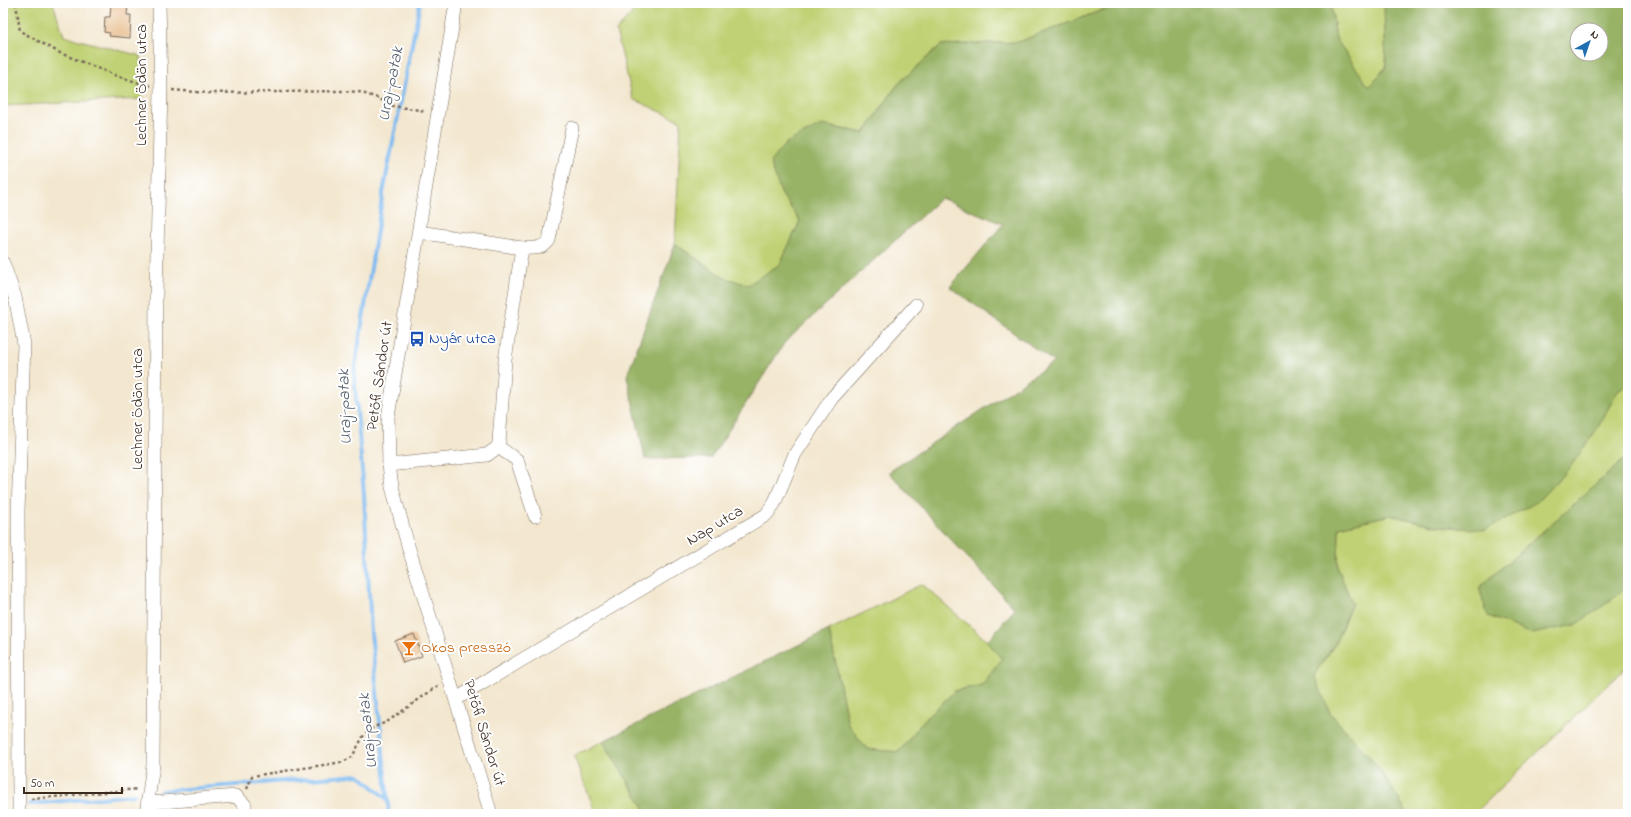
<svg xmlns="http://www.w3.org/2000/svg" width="1631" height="817" font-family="'Indie Flower',sans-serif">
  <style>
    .green { fill: #c0d174; stroke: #7e7e49 }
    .forest { fill: #98b366; stroke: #6a6e42; fill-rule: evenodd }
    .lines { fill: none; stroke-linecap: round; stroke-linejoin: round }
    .stream { stroke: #7fbbf1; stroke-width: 4 }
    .building { fill: #e6b986 }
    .minor-casing { stroke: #7b6c5c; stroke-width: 14 }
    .path { stroke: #7b6c5c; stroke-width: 2.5; stroke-dasharray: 3 3; stroke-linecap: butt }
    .minor { stroke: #fff; stroke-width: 13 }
    .labels { text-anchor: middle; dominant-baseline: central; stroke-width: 4; stroke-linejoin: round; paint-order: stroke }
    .street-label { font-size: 16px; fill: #3b2a1e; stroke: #fff }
    .transit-label { font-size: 16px; fill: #164399; stroke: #fff; text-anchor: start }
    .food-label { font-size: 16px; fill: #c56008; stroke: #fff; text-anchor: start }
    .water-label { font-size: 17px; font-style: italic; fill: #535d68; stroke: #fff }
  </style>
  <rect width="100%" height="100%" fill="#fff"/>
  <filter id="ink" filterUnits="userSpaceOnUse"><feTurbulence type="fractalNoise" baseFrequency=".025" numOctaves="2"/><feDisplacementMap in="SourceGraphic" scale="8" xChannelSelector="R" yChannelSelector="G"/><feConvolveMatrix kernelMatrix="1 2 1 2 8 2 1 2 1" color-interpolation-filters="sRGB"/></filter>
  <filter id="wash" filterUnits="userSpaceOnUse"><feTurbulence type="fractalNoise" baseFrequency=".012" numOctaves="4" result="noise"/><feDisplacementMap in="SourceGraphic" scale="16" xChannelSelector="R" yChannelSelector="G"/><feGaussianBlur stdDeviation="0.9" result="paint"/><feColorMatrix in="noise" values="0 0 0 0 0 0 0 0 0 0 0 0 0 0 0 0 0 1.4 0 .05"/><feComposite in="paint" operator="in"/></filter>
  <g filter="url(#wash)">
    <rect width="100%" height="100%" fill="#f3e7cf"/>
    <!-- green -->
    <g class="green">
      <path d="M3 3H53L64 36 141 56 142 99 3 106Z"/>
      <path d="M641 3H1121L1018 42 941 45 898 84 864 133 821 125 781 193 800 221 780 264 748 286 723 277 675 244 681 121 633 99 616 31Z"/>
      <path d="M1331 3H1384L1386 67 1369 87 1336 39Z"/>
      <path d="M1628 384V456L1479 588 1613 599 1628 584V665L1474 814H1408L1378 767 1330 713 1314 675 1335 644 1352 603 1338 569 1339 527 1390 515 1437 526 1597 429 1617 392Z"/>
      <path d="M922 584 987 641 1002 659 982 685 955 691 925 719 899 752 867 749 848 725 829 630Z"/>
      <path d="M603 741 648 814H596L574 756Z"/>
    </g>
    <!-- forest -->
    <g class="forest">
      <path d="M1121 3H1331L1336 39 1369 87 1386 67 1384 3H1628V384L1617 392 1597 429 1571 466 1537 502 1485 530 1437 526 1390 515 1339 527 1338 569 1352 603 1335 644 1314 675 1330 713 1378 767 1408 814H648L603 741 829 630 848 725 867 749 899 752 925 719 955 691 982 685 1002 659 987 641 1015 609 889 472 1054 362 950 287 1003 224 941 198 785 342 711 458 645 459 627 376 675 244 723 277 748 285 780 264 800 221 781 193 770 162 786 143 821 125 864 133 898 84 941 45 1018 42ZM1577 30H1601V54H1577Z"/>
      <path d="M1628 456V584L1613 599 1575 625 1532 634 1488 616 1479 588Z"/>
    </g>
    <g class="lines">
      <!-- stream -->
      <g class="stream">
        <path d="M161 791 359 775 387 799"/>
        <path d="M30 804 134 795"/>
        <path d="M389 814 371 632 364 494 354 374 383 193 420 3"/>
      </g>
    </g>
    <g id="blocks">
      <!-- building -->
      <g class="building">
        <path d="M111 3H128L127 15H131L130 38 109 36 110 33 104 32 105 17H110Z"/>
        <path d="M414 634 422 656 403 663 395 641Z"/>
      </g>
    </g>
  </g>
  <g filter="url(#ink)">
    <use href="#blocks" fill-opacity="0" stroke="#7b6c5c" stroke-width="1"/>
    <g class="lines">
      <!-- minor casing -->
      <g class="minor-casing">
        <g id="minor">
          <path d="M456 3 388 417 389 465 392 487 409 549 491 814"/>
          <path d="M419 232 522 248C534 248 542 250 549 240L572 128"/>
          <path d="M3 263 15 297 24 344 18 511 19 814"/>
          <path d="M498 447 517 460 535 516"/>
          <path d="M389 465 487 455 498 447 499 442 505 360 522 248"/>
          <path d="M456 699 766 515 774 504 795 454 832 398 916 305"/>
          <path d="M149 803 236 796 245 805V814"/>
          <path d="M146 814 153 765 156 294 161 89 159 3"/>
        </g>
      </g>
      <!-- path -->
      <g class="path">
        <path d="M16 3 20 31 60 53 117 76 150 86"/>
        <path d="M172 90 209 93 341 91 359 92 378 98 393 106 426 111"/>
        <path d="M247 789 252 776 343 762 352 757 364 735 374 727 387 722 439 685"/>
        <path d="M31 799 138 789"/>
      </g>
      <!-- minor -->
      <use href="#minor" class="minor"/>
    </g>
  </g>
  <!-- icons -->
  <defs>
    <g id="bus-bare" transform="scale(1.2)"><path d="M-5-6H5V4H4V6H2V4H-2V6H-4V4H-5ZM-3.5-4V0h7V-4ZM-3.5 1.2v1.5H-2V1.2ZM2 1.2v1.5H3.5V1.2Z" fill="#1a4fb4" stroke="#fff" stroke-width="2.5" paint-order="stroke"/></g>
    <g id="bar-bare" transform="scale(1.2)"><path d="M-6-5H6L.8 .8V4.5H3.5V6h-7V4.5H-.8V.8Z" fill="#e8710a" stroke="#fff" stroke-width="2.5" paint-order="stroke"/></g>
  </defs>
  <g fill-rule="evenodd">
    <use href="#bus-bare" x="417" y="339"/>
    <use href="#bar-bare" x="409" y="648"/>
  </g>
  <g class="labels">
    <!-- street labels -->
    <g class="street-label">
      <text transform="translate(142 85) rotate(-90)">Lechner Ödön utca</text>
      <text transform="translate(380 376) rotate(-82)">Petőfi Sándor út</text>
      <text transform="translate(138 409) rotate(-90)">Lechner Ödön utca</text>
      <text transform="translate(715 526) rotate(-31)">Nap utca</text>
      <text transform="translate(484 733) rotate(73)">Petőfi Sándor út</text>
    </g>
    <!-- transit labels -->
    <g class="transit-label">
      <text x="429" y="339">Nyár utca</text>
    </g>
    <!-- food labels -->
    <g class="food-label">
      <text x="421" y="648">Okos presszó</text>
    </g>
    <!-- water labels -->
    <g class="water-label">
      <text transform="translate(391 84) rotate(-79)">Uraj-patak</text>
      <text transform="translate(345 407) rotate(-92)">Uraj-patak</text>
      <text transform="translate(368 731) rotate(-96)">Uraj-patak</text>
    </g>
  </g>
  <!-- margin -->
  <rect width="1631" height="817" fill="none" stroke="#fff" stroke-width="16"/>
  <!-- north arrow -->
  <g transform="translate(1589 42) rotate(40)"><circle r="19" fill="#ffffff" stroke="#b1aaa5"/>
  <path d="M0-3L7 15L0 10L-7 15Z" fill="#1f6fb2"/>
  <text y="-6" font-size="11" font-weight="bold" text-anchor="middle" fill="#3b2a1e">N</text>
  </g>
  <!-- scale -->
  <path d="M24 787v6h98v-6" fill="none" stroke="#3b2a1e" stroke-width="2"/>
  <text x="30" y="787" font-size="12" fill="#3b2a1e" stroke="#ffffff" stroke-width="3" paint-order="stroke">50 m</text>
</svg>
